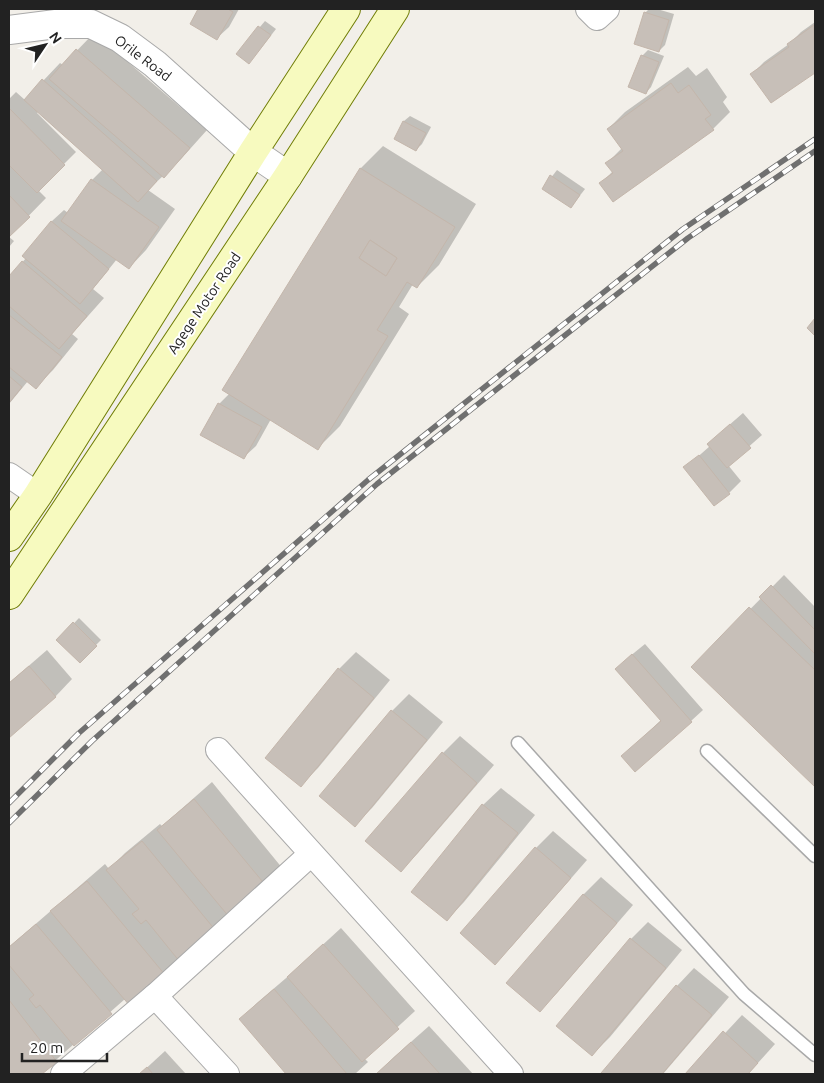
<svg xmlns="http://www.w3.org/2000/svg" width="824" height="1083" font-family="Ubuntu,sans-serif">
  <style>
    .shadow { fill: #0003 }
    .building { fill: #c7bfb8; stroke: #c4b6ab; fill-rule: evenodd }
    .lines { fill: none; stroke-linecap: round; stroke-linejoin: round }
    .service-casing { stroke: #a9a9a9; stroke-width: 15 }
    .minor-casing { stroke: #a9a9a9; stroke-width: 26 }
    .tertiary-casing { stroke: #a9a9a9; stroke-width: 30 }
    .secondary-casing { stroke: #707d05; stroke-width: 30 }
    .service { stroke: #fff; stroke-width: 12 }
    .minor { stroke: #fff; stroke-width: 24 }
    .tertiary { stroke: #fff; stroke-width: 28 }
    .secondary { stroke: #f7fabf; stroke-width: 28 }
    .rail-casing { stroke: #707070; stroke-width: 5.5 }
    .rail { stroke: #fff; stroke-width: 4; stroke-dasharray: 11; stroke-linecap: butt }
    .labels { text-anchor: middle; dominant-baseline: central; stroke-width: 4; stroke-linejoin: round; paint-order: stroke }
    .street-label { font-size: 14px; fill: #222; stroke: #fff }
  </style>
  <rect width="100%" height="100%" fill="#f2efe9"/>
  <!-- shadow -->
  <g class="shadow">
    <path d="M200 9H239L229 27 217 38 191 24Z"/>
    <path d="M649 9H657L674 14 665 45 659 51 645 13Z"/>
    <path d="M265 21 276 29 254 57 238 53Z"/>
    <path d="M815 22V71L771 102 752 74 764 62 789 44 801 32Z"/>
    <path d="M94 33 207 130 181 159 148 190 175 209 146 250 129 268 117 259 93 289 104 298 72 334 78 339 53 370 36 387 28 381 9 404V278L26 258 23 256 52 221 64 210 68 213 92 180 103 169 39 111 37 113 76 152 38 190 46 198 9 236V99L16 92 25 100 60 63 63 65Z"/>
    <path d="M648 50 664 56 651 87 646 93 642 56Z"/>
    <path d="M688 67 696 76 707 68 727 97 723 102 730 112 713 129 601 183 613 171 607 163 622 148 608 129 625 112Z"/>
    <path d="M410 116 431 127 422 144 416 150 395 139 404 121Z"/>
    <path d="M383 146 476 204 439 265 417 287 413 284 399 307 409 314 340 426 318 448 271 419 256 446 244 457 219 404 230 393 224 390 361 168Z"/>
    <path d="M557 170 585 189 571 207 543 188Z"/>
    <path d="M9 237 14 241 9 247Z"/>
    <path d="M743 413 762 435 728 465 741 481 729 493 685 468 710 446 720 433Z"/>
    <path d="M784 575 815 607V785L693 667Z"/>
    <path d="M79 618 101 640 80 661 58 640Z"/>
    <path d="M645 644 703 710 691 721 623 756 661 720 629 657Z"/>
    <path d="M47 650 72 679 55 697 9 736V683Z"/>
    <path d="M356 652 390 680 318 768 301 785 339 669Z"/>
    <path d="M409 694 443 722 372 808 355 825 392 711Z"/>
    <path d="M460 736 494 765 418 853 401 870 443 753Z"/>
    <path d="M212 782 283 869 165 975 125 999 40 1074H9V947L105 864 109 869 125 853 160 824 162 826Z"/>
    <path d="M501 788 535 815 464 902 447 920 413 892 483 805Z"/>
    <path d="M553 831 587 860 512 946 495 963 461 933 536 848Z"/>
    <path d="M601 877 633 905 557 993 540 1010 508 982 584 894Z"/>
    <path d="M648 922 682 950 610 1037 592 1055 631 939Z"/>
    <path d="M341 928 415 1011 364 1058 368 1062 355 1074H288L240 1019 258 1002 292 973Z"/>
    <path d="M694 968 729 997 663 1074H605L603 1073 677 986Z"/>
    <path d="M742 1015 775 1044 748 1074H687Z"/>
    <path d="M429 1026 473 1074H377L394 1057Z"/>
    <path d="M165 1051 186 1074H140Z"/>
  </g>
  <!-- building -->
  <g class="building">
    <path d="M198 9H228L233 12 217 40 190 24Z"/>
    <path d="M644 12 669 20 659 52 634 44Z"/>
    <path d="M814 25 815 73 771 103 750 74 789 47 787 44Z"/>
    <path d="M258 26 271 35 249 64 236 54Z"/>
    <path d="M76 49 190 148 164 178 49 79Z"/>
    <path d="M641 55 659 62 646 94 628 87Z"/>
    <path d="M42 79 157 181 138 202 24 100Z"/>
    <path d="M671 83 678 93 689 85 711 115 705 119 714 130 613 202 599 183 613 173 605 163 623 151 607 129Z"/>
    <path d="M9 108 65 165 37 193 9 165Z"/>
    <path d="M403 121 426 133 416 151 394 139Z"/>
    <path d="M360 168 455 227 417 288 407 282 377 330 388 336 318 450 222 390ZM370 240 397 258 386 276 359 258Z"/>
    <path d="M550 175 580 195 571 208 542 189Z"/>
    <path d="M91 179 159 227 129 269 61 221Z"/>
    <path d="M9 195 30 217 9 237Z"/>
    <path d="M51 221 109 269 80 304 22 256Z"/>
    <path d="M370 240 397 258 386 276 359 258Z"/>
    <path d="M22 261 87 316 59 349 9 306V276Z"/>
    <path d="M9 315 62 357 36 389 9 367Z"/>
    <path d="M815 318V336L807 328Z"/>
    <path d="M9 376 22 387 9 403Z"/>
    <path d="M218 403 262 427 244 459 200 435Z"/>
    <path d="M730 424 751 448 727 468 707 444Z"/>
    <path d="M699 455 730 494 714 506 683 467Z"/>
    <path d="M771 585 815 630V654L759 597Z"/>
    <path d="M749 607 815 670V787L691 667Z"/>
    <path d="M73 622 97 646 80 663 56 640Z"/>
    <path d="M632 654 692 722 635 772 621 756 661 721 615 669Z"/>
    <path d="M29 666 56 697 9 738V683Z"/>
    <path d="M338 668 374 698 301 787 265 758Z"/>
    <path d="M391 710 427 740 355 827 319 796Z"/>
    <path d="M442 752 477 783 401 872 365 841Z"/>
    <path d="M194 799 267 887 230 918 157 830Z"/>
    <path d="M482 804 518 833 447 921 411 892Z"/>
    <path d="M142 841 216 931 180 962 146 920 141 924 132 914 139 909 106 870Z"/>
    <path d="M535 847 571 878 495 965 460 933Z"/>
    <path d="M87 881 166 976 130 1006 50 911Z"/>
    <path d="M583 894 617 923 540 1012 506 983Z"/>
    <path d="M36 924 112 1014 74 1046 40 1005 36 1008 29 999 34 995 9 965V947Z"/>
    <path d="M630 938 666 968 592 1056 556 1026Z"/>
    <path d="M323 944 399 1029 362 1062 287 977Z"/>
    <path d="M676 985 712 1015 662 1074H603L601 1073Z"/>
    <path d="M274 989 347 1074H286L239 1019Z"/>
    <path d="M9 1000 57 1062 42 1074H10L9 1073Z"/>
    <path d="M723 1031 758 1063 748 1074H685Z"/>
    <path d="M411 1042 440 1074H376Z"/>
    <path d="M147 1067 153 1074H139Z"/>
  </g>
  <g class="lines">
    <!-- service casing -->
    <g class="service-casing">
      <g id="service">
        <path d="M518 743 744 994 815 1055"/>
        <path d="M707 751 815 856"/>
      </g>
    </g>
    <!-- minor casing -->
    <g class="minor-casing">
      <g id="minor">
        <path d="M588 9 597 18 607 9"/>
        <path d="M9 475 38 495"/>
        <path d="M218 750 511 1074"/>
        <path d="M155 996 227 1074"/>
        <path d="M63 1074 155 996 311 854"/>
      </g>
    </g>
    <!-- tertiary casing -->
    <g class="tertiary-casing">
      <path id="tertiary" d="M9 30 56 24H91L120 38 155 64 253 152 288 176"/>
    </g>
    <!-- secondary casing -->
    <g class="secondary-casing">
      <g id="secondary">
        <path d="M9 537 38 495 253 152 346 9"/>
        <path d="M9 595 288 176 395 9"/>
      </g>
    </g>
    <!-- service -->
    <use href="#service" class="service"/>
    <!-- minor -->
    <use href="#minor" class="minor"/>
    <!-- tertiary -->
    <use href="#tertiary" class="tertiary"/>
    <!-- secondary -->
    <use href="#secondary" class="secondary"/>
    <!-- rail casing -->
    <g class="rail-casing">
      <g id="rail">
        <path d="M9 803 79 733 368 480 683 229 815 139"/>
        <path d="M9 823 92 741 377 484 688 238 815 151"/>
      </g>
    </g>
    <!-- rail -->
    <use href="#rail" class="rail"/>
  </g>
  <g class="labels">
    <!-- street labels -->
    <g class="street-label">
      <text transform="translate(143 58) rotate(37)">Orile Road</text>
      <text transform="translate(204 303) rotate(-56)">Agege Motor Road</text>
    </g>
  </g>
  <!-- border -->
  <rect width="824" height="1083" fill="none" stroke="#222222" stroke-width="20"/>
  <!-- north arrow -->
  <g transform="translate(45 45) rotate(55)" stroke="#ffffff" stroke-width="4" paint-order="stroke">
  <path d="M0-4L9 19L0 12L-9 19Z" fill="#222222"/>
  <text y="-8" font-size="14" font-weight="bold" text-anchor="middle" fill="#222222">N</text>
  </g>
  <!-- scale -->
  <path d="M22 1053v8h85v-8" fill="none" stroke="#222222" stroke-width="2.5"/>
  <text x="30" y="1053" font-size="15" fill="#222222" stroke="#ffffff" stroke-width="4" paint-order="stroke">20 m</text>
</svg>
